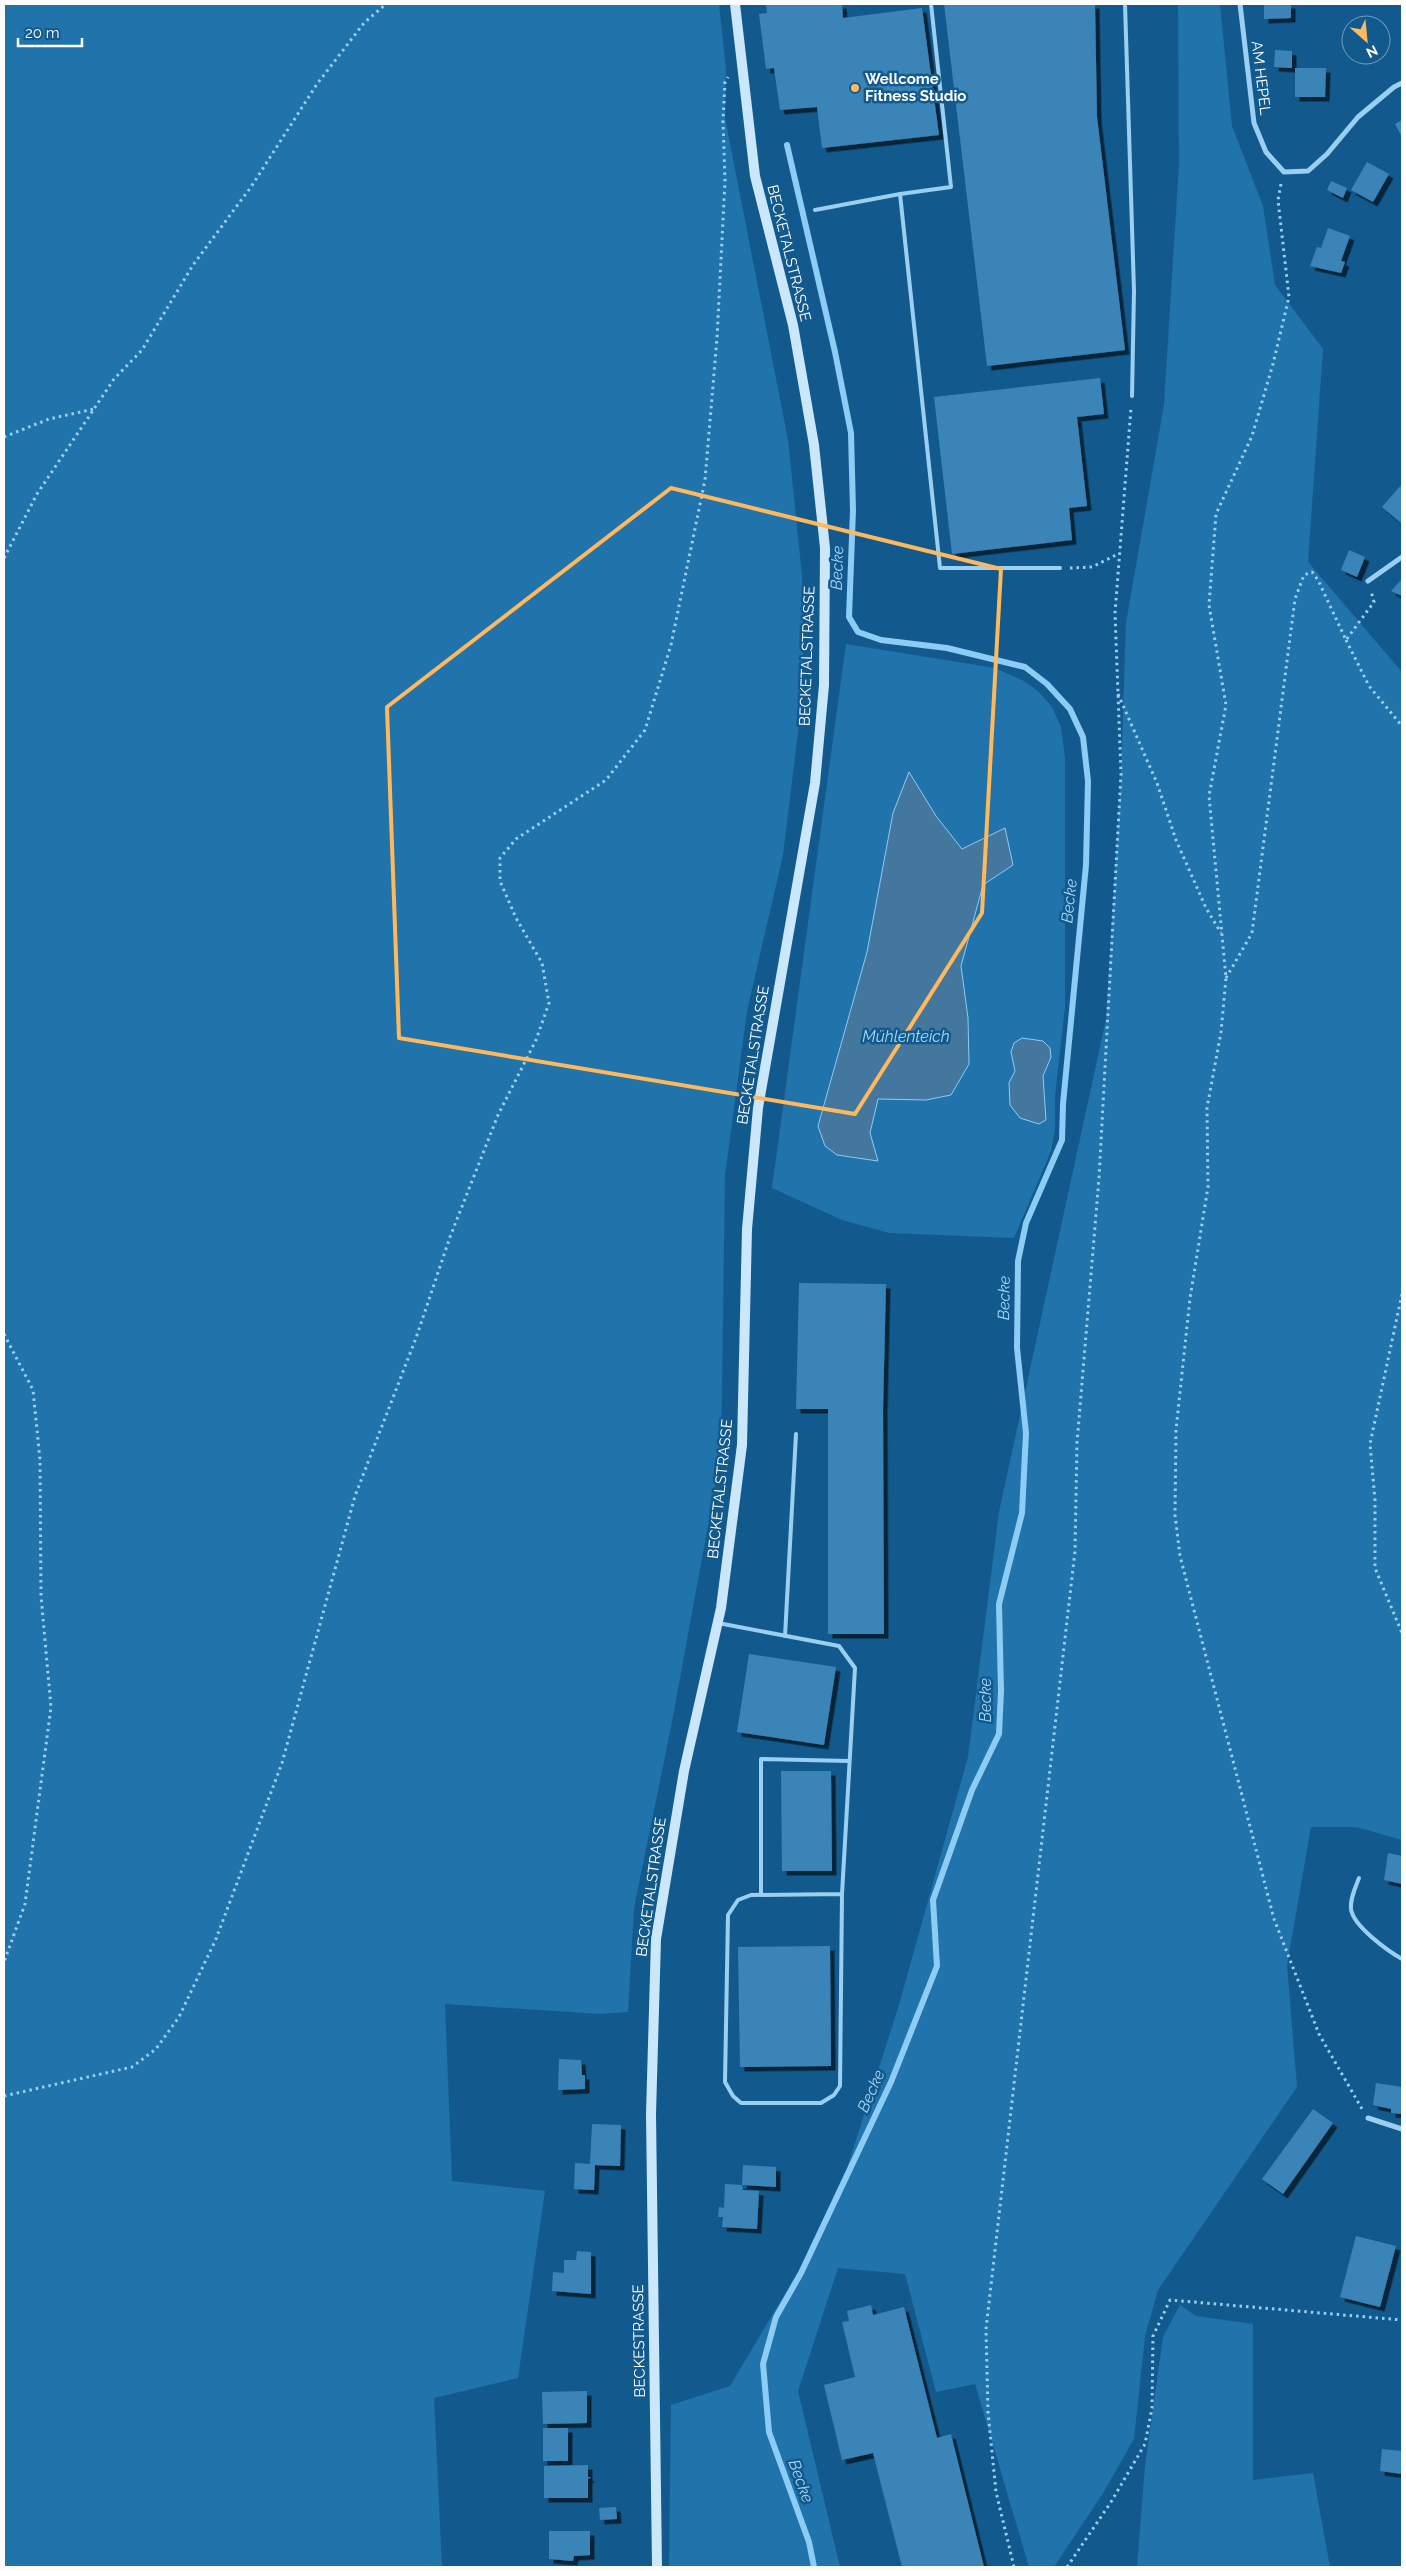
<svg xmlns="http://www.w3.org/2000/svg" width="1406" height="2571" font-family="Raleway,sans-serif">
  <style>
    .green { fill: #2173ab }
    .water { fill: #43779d; stroke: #8dccf5 }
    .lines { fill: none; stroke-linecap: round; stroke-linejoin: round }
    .stream { stroke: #8dccf5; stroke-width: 6 }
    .building { fill: #3b84b7; filter: url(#shadow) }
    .path { stroke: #9bcff1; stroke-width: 3; stroke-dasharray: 2.5 4; stroke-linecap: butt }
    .service { stroke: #9bcff1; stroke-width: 4 }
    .minor { stroke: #9bcff1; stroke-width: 5 }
    .secondary { stroke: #cae7fc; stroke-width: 10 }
    .marked { fill: none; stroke: #ffb85c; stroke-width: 4; stroke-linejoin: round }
    .poi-dot { fill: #ffb85c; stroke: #125a8e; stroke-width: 2 }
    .labels { text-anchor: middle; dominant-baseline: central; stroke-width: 5; stroke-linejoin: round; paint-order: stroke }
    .street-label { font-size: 15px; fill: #fff; stroke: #125a8e }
    .poi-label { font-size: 15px; font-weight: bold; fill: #fff; stroke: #125a8e; text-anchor: start }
    .water-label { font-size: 16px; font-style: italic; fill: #a7d8f9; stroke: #125a8e }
  </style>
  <defs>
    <filter id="shadow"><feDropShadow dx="4.5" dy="4.5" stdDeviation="0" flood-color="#0009"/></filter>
  </defs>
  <rect width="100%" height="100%" fill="#125a8e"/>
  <!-- green -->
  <g class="green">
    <path d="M4 4H719L726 69 725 118 788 440 802 575 804 684 783 855 747 1011 725 1176 721 1455 671 1727 634 1908 628 2012 600 2014 445 2004 452 2181 545 2191 518 2378 434 2398 442 2567H4Z"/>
    <path d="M1178 4H1220L1232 126 1263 206 1275 285 1323 349 1308 562 1402 672V1840L1356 1827H1311L1287 1965 1297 2087 1158 2290 1145 2336 1134 2439 1102 2495 1054 2567H1029L975 2384 936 2392 905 2274 838 2268 798 2391 840 2567H669L671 2405 730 2386 802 2265 847 2168 899 2005 968 1757 999 1512 1106 1019 1121 774 1126 623 1164 405 1179 165Z"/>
    <path d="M846 644 995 668 1024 681 1039 692 1052 707 1061 727 1065 758V1007L1055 1096V1129L1051 1151 1014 1238 889 1233 842 1220 772 1188Z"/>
    <path d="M1180 2305 1196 2316 1253 2324V2480L1313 2473 1330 2567H1137L1145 2466 1163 2337Z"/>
  </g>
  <!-- water -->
  <g class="water">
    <path d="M909 772 936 816 962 849 1005 828 1013 865 983 885 961 966 968 1018 969 1064 951 1095 926 1100 878 1099 870 1133 878 1161 837 1155 825 1146 818 1126 867 952 893 813Z"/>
    <path d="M1022 1038 1043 1041 1050 1048 1051 1057 1043 1076 1046 1120 1039 1124 1020 1118 1010 1105 1009 1083 1015 1071 1011 1052 1014 1043Z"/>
  </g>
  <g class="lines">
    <!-- stream -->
    <path class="stream" d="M787 145 835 352 851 433 853 510 849 617 858 632 881 640 947 648 1025 667 1047 684 1070 709 1083 737 1088 781 1086 865 1063 1104 1062 1140 1026 1223 1018 1261 1017 1348 1026 1433 1022 1513 999 1604 1001 1691 999 1734 972 1790 933 1900 937 1966 891 2082 801 2273 776 2317 763 2364 769 2432 809 2542 814 2567"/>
  </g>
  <!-- building -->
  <g class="building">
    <path d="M766 4H842L843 18 922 8 939 135 822 148 817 107 780 110 774 68 766 69 759 14 767 13Z"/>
    <path d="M944 4H1095L1097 117 1125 350 987 366Z"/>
    <path d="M1264 4H1291V18L1264 19Z"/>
    <path d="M1275 50 1292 51V68L1274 67Z"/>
    <path d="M1295 68H1326L1325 97H1295Z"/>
    <path d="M1402 120V137L1395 124Z"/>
    <path d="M1367 162 1389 174 1373 202 1351 190Z"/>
    <path d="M1331 181 1347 188 1343 198 1327 190Z"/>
    <path d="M1328 228 1350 236 1341 261 1345 262 1341 273 1310 266 1317 247 1321 248Z"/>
    <path d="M1100 378 1104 414 1077 417 1087 506 1069 508 1072 540 952 554 934 397Z"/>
    <path d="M1402 484V522L1401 523 1382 507Z"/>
    <path d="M1349 550 1365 557 1357 577 1341 570Z"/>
    <path d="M1402 579V596L1391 591Z"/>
    <path d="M799 1283 886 1284 883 1410 884 1634H828V1409H796Z"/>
    <path d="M749 1654 836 1667 824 1745 737 1732Z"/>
    <path d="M781 1771H831L832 1871H782Z"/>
    <path d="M1388 1853 1402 1856V1884L1384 1880Z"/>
    <path d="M830 1946 831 2066 740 2067 738 1947Z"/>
    <path d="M559 2059 581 2060 582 2075H585V2089L558 2090Z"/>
    <path d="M1376 2083 1402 2087V2114L1391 2113V2109L1373 2105Z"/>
    <path d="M1313 2109 1333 2123 1283 2194 1262 2179Z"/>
    <path d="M592 2124 621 2125 620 2166 595 2165 594 2190 574 2189 575 2163 590 2164Z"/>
    <path d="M743 2165 776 2167V2187L742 2185Z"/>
    <path d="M725 2184 742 2185 743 2190 759 2191 757 2229 722 2227 723 2217H718L719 2207 724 2208Z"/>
    <path d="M1356 2236 1396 2246 1380 2307 1340 2297Z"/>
    <path d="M577 2251 591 2252V2294L552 2291 553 2272 564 2273V2260H576Z"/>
    <path d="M871 2305 873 2315 904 2307 937 2438 951 2434 984 2567H902L873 2453 842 2460 824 2385 855 2377 842 2322 849 2321 847 2311Z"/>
    <path d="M587 2391V2423L543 2424 542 2392Z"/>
    <rect x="543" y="2428" width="25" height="33"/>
    <path d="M1382 2449 1402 2451V2474L1380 2471Z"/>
    <path d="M588 2465V2477H591L588 2479V2498H544V2466Z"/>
    <path d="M616 2507 617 2519 600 2520 599 2508Z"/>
    <path d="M549 2531H590V2555L574 2556 573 2561 549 2559Z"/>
  </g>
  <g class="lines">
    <!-- path -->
    <g class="path">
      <path d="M1281 184 1278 200 1289 297 1273 364 1252 436 1216 514 1209 605 1226 705 1209 796 1226 978 1221 1032 1207 1108 1208 1187 1190 1298 1176 1430 1175 1515 1180 1556 1274 1919 1319 2034 1362 2109"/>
      <path d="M4 437 49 419 94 409"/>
      <path d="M4 558 37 494 114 379 142 350 193 265 251 187 317 84 364 23 386 4"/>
      <path d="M1070 568 1092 567 1118 554"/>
      <path d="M1346 640 1369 686 1402 726"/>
      <path d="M1118 694 1157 783 1176 840 1206 908 1221 933"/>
      <path d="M1226 978 1252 933 1295 599 1304 575 1312 572 1318 580 1346 640 1374 602 1371 591"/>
      <path d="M1402 1294 1370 1444 1375 1500V1568L1402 1633"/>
      <path d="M4 1334 33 1390 40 1460 41 1596 51 1707 25 1904 4 1962"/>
      <path d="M4 2096 132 2067 156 2049 179 2017 216 1939 282 1763 355 1496 416 1338 450 1237 498 1115 536 1040 549 1003 542 963 516 918 500 881V858L516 839 606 780 645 730 671 645 705 480 717 338 725 181 723 121 725 82 728 77"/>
      <path d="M1014 2567 996 2492 988 2412 986 2329 1075 1551 1077 1443 1099 1178 1121 774 1115 613 1131 408"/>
      <path d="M1067 2567 1111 2502 1145 2444 1152 2408 1153 2336 1170 2300 1402 2320"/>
    </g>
    <!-- service -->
    <g class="service">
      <path d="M1125 4 1134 291 1132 396"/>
      <path d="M900 194 951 187 931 4"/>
      <path d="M815 210 900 194 940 568H1060"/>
      <path d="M718 1623 839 1646 855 1668 842 1894 840 2086 834 2095 821 2103H741L733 2096 725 2082 728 1915 738 1900 751 1895 842 1894"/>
      <path d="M785 1636 796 1434"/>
      <path d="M1359 1878C1355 1888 1350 1899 1351 1909 1353 1926 1388 1951 1402 1959"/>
      <path d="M761 1895V1759L849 1761"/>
    </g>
    <!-- minor -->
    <g class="minor">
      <path d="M1240 4 1254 123 1266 152 1284 172 1308 171 1327 154 1358 117 1394 87 1402 83"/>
      <path d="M1368 581 1402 557"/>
      <path d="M1368 2118 1402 2129"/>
    </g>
    <!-- secondary -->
    <path class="secondary" d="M657 2567 651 2114 656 1939 684 1771 721 1608 742 1445 747 1229 758 1108 815 783 824 685 825 548 814 445 793 325 755 176 735 4"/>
  </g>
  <!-- marked area -->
  <path class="marked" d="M671 488 1001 569 982 913 855 1114 399 1038 387 707Z"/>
  <!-- markers -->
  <circle class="poi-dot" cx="855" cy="88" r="5"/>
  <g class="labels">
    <!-- street labels -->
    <g class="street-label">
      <text transform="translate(1261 78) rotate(83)">AM HEPEL</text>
      <text transform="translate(789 253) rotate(76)">BECKETALSTRASSE</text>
      <text transform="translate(807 656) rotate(-88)">BECKETALSTRASSE</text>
      <text transform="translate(753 1055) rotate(-81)">BECKETALSTRASSE</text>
      <text transform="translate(720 1489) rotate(-84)">BECKETALSTRASSE</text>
      <text transform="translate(651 1887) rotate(-82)">BECKETALSTRASSE</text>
      <text transform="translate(639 2341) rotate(-91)">BECKESTRASSE</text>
    </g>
    <!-- poi labels -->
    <g class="poi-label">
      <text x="865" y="79">Wellcome<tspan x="865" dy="17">Fitness Studio</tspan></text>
    </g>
    <!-- water labels -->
    <g class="water-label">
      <text transform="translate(837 568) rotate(-88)">Becke</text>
      <text transform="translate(1069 901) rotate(-84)">Becke</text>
      <text x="906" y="1036">Mühlenteich</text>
      <text transform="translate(1004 1298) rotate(-89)">Becke</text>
      <text transform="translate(985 1700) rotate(-90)">Becke</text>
      <text transform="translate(871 2091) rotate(-66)">Becke</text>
      <text transform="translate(801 2481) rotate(70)">Becke</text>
    </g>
  </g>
  <!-- border -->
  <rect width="1406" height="2571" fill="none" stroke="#ffffff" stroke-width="10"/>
  <!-- north arrow -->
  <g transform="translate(1366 40) rotate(153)"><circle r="24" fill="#125a8e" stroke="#719cbb"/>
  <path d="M0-4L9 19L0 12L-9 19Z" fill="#ffb85c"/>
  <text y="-8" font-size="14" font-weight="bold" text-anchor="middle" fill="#ffffff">N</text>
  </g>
  <!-- scale -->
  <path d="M18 38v8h64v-8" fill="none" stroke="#ffffff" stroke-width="2.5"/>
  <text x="25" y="38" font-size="15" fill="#ffffff" stroke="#125a8e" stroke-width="4" paint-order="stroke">20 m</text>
</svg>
